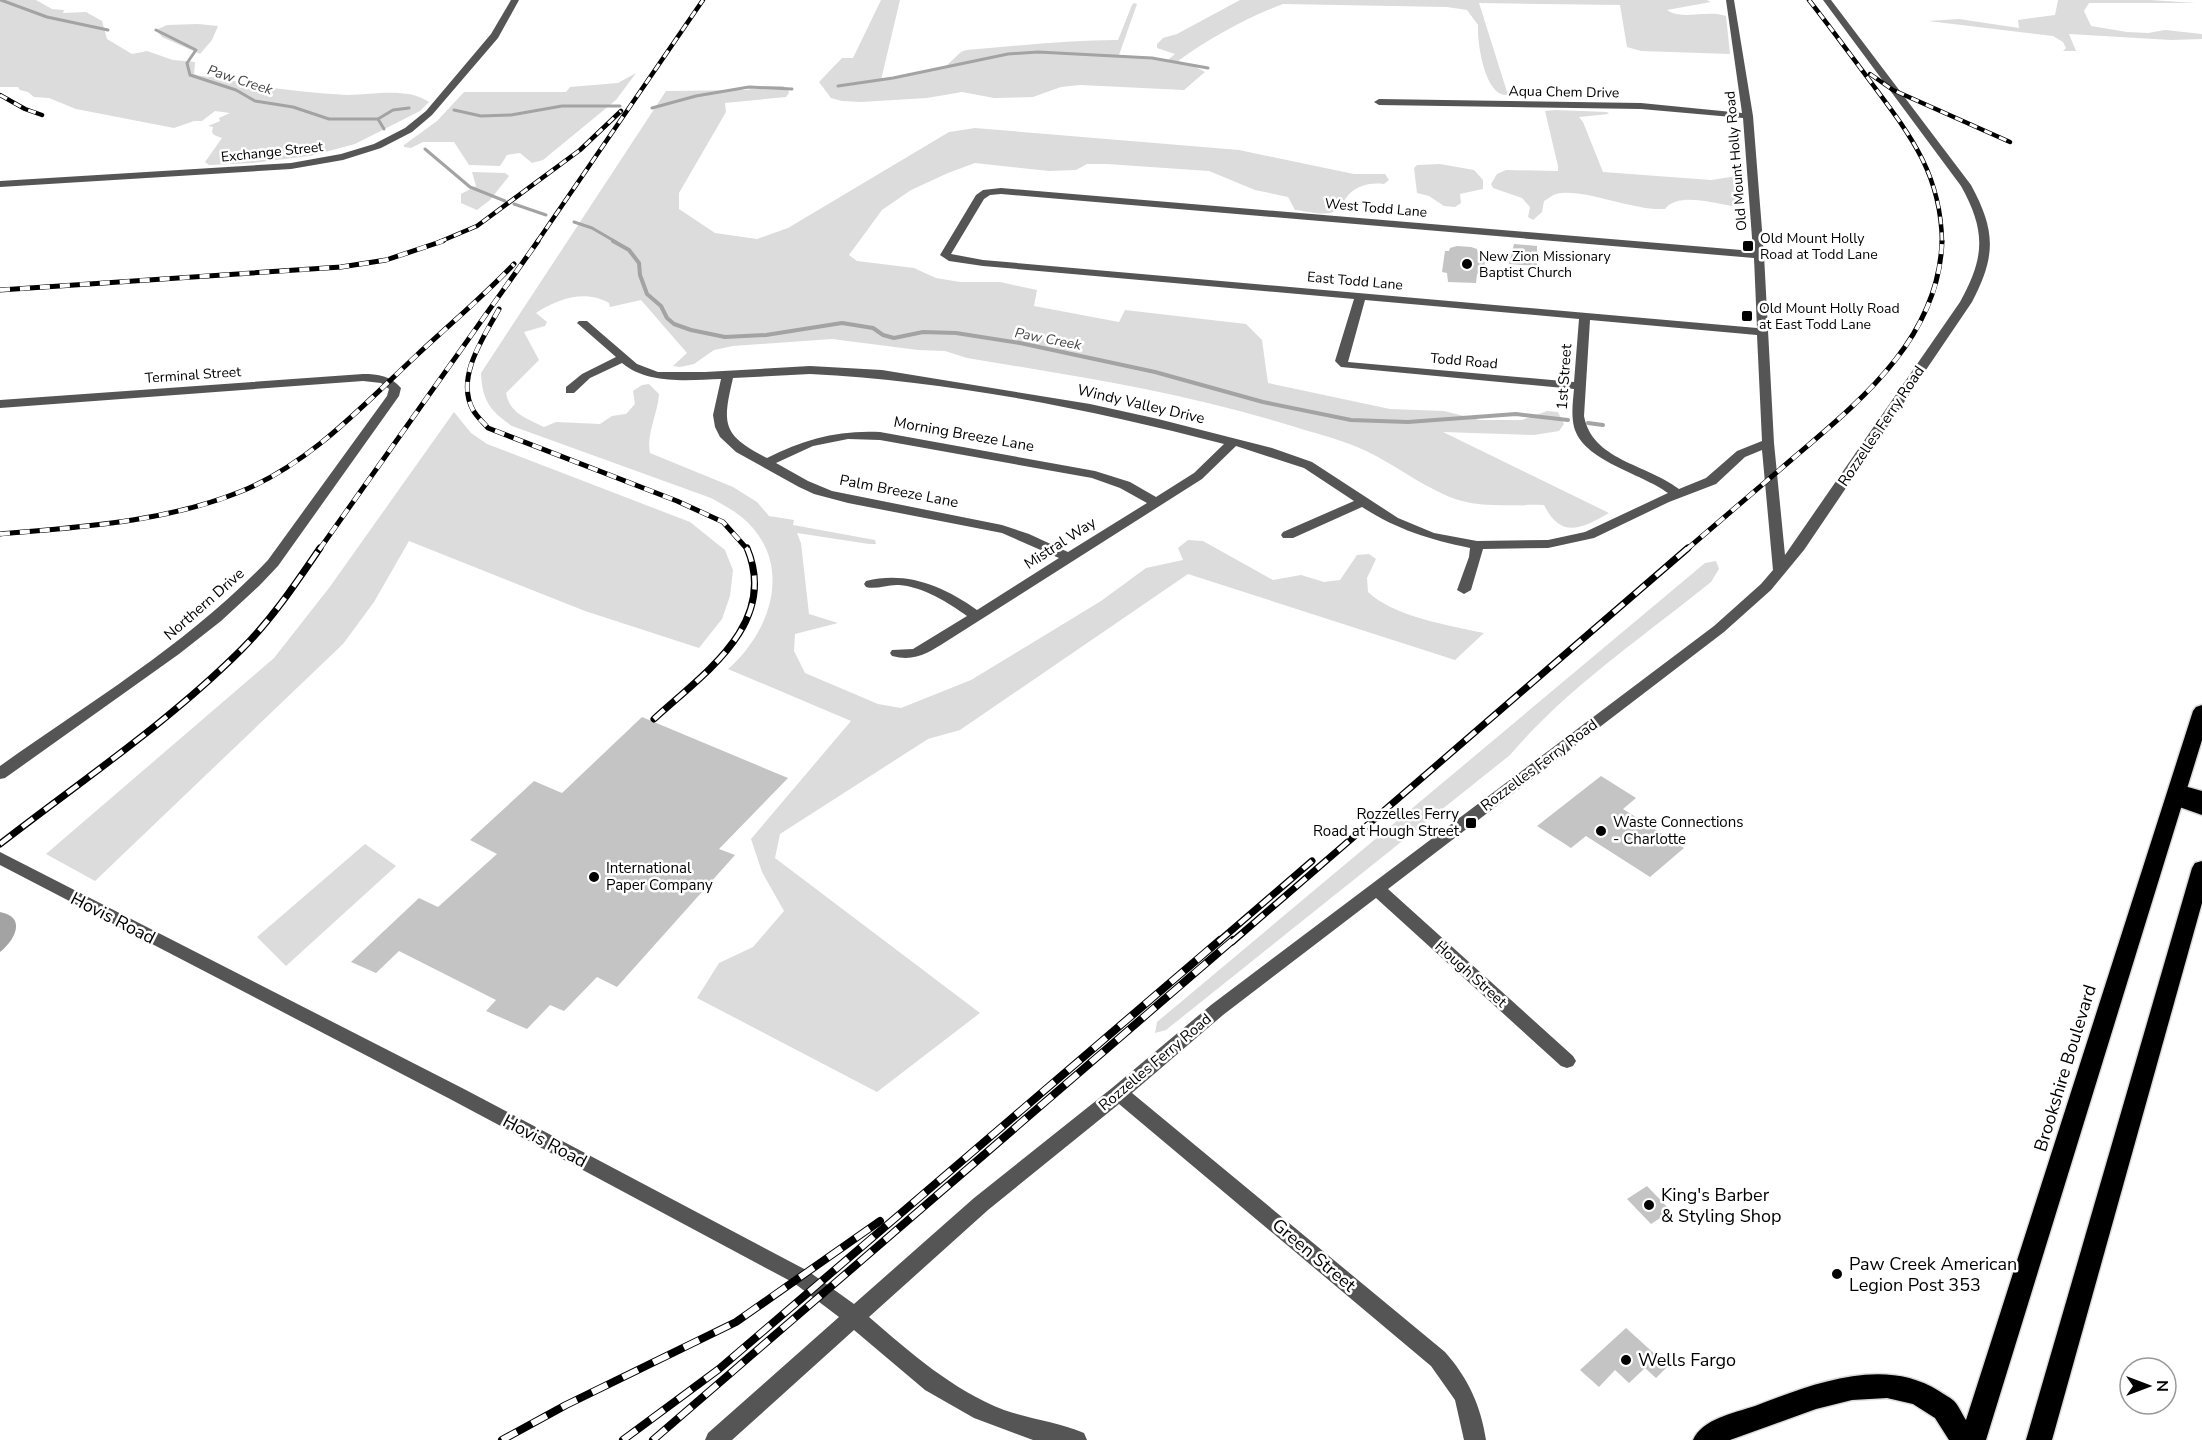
<svg xmlns="http://www.w3.org/2000/svg" width="2202" height="1440" font-family="'Nunito Sans',sans-serif">
  <style>
    .green { fill: #dcdcdc }
    .water { fill: #a3a3a3 }
    .lines { fill: none; stroke-linecap: round; stroke-linejoin: round }
    .stream-far1 { stroke: #a3a3a3; stroke-width: 3 }
    .stream { stroke: #a3a3a3; stroke-width: 4 }
    .building { fill: #c4c4c4 }
    .major-casing { stroke: #dbdbdb; stroke-width: 3 }
    .highway-casing { stroke: #dbdbdb; stroke-width: 3 }
    .minor { fill: #555; fill-rule: evenodd }
    .major { fill: #000; fill-rule: evenodd }
    .highway { fill: #000; fill-rule: evenodd }
    .rail-far3-casing { stroke: #000; stroke-width: 4.5 }
    .rail-far2-casing { stroke: #000; stroke-width: 5 }
    .rail-far1-casing { stroke: #000; stroke-width: 7 }
    .rail-casing { stroke: #000; stroke-width: 8 }
    .rail-far3 { stroke: #fff; stroke-width: 3; stroke-dasharray: 8; stroke-linecap: butt }
    .rail-far2 { stroke: #fff; stroke-width: 4; stroke-dasharray: 10; stroke-linecap: butt }
    .rail-far1 { stroke: #fff; stroke-width: 4.5; stroke-dasharray: 14; stroke-linecap: butt }
    .rail { stroke: #fff; stroke-width: 6; stroke-dasharray: 17; stroke-linecap: butt }
    .poi-dot { fill: #000; stroke: #fff; stroke-width: 2 }
    .labels { text-anchor: middle; dominant-baseline: central; stroke-width: 5; stroke-linejoin: round; paint-order: stroke }
    .far-water-label { font-size: 14px; font-style: italic; fill: #444; stroke: #fff }
    .far-street-label { font-size: 14px; fill: #000; stroke: #fff }
    .far-poi-label { font-size: 14px; fill: #000; stroke: #fff; text-anchor: start }
    .street-label { font-size: 15px; fill: #000; stroke: #fff }
    .poi-label { font-size: 15px; fill: #000; stroke: #fff; text-anchor: start }
    .near-street-label { font-size: 18px; fill: #000; stroke: #fff }
    .near-poi-label { font-size: 18px; fill: #000; stroke: #fff; text-anchor: start }
  </style>
  <rect width="100%" height="100%" fill="#fff"/>
  <!-- green -->
  <g class="green">
    <path d="M0 0H36L52 9 64 10 63 13 86 12 102 21 107 39 132 54 147 51 173 60 195 62 194 74C204 78 215 76 225 79 266 88 306 93 348 95 373 95 407 87 429 102L420 111 355 144 310 156 252 163 209 165 205 162 222 138 214 135 212 132 213 127 208 126 220 121 219 118 230 113 215 111 202 121H194L174 128 76 109 49 98 34 97 28 92 20 90 18 87H0Z"/>
    <path d="M881 0H900L881 80 945 67 961 52 966 50C1017 46 1067 40 1118 40L1132 5 1134 3 1137 4 1119 55 1168 60 1175 54 1157 48V44L1163 38 1177 34 1240 0H1707L1711 2 1667 10C1683 21 1707 9 1726 16L1730 54 1641 51 1627 47 1620 5 1479 3 1508 95C1485 98 1477 43 1478 25L1467 10 1447 7 1283 4C1246 18 1210 38 1178 61L1192 65 1205 72 1184 90 1080 85 1061 87 1033 97 994 98 962 92 927 98 861 102 842 101 831 98 819 82 842 58H853Z"/>
    <path d="M2058 0H2150L2196 3H2089L2084 11 2091 26 2127 32 2148 33 2165 30 2202 34V39L2171 40 2069 34 2076 51H2063L2066 48 2063 42 2053 36 1928 21 1959 19 2019 28 2018 20 2055 15Z"/>
    <path d="M198 24 218 26 212 40 200 54 162 37 156 30 167 25Z"/>
    <path d="M636 73 616 100 543 160 532 163 520 153 507 155 500 166 469 165 454 142H423L411 148 404 147V145L437 121 464 92H566L570 87 618 83Z"/>
    <path d="M771 86H783L788 89 789 93 786 97 725 103 726 112 679 193V209L715 233 757 239 788 228 949 132 975 128 1239 150 1354 174H1385L1389 180 1384 184C1370 182 1354 186 1346 198 1342 203 1339 209 1333 212 1323 216 1305 211 1295 210L1288 197 1255 190 1209 171 1107 164H1087L1076 170 1049 171 975 163 948 173 911 190 882 210 849 255 857 261 914 268 936 278 960 282H1000L1037 290 1034 306 1119 322 1125 310 1246 324 1262 340 1268 383 1390 409 1444 411 1480 420H1522L1547 411 1558 412 1564 424 1559 431 1534 435 1443 432 1609 513C1581 529 1561 539 1544 505 1516 504 1490 508 1462 501 1426 491 1392 461 1357 447 1336 438 1313 433 1292 426 1186 393 1076 376 967 358L945 351 918 350 832 339 733 346 714 350 694 364 680 367 673 366 687 353 641 300 610 307 609 303C585 289 557 299 536 313L547 322 545 326 524 332 539 360 506 393C510 414 527 418 544 427L556 422 600 424 612 416 626 414 635 404 633 391 642 385 649 384 659 394C658 413 646 434 650 453L733 487 757 502 769 516 794 520 793 525 875 540 876 544H869L797 533 801 543 809 614 838 623 795 634 794 651 805 673 878 704 901 708 971 680 1101 601 1146 568 1183 560 1178 548 1188 540 1203 541 1273 580 1301 575 1324 582 1340 580 1357 555 1369 554 1376 559 1367 578 1368 592C1392 616 1451 626 1484 633L1455 660 1188 574 960 730 928 739 780 834 775 858 980 1013 877 1092 697 998 719 963 753 947 784 911 762 872 751 839 851 721 728 669C768 634 792 572 752 527 741 514 725 506 711 498L512 426C490 411 482 400 481 373L666 91 746 90Z"/>
    <path d="M1555 110 1607 112 1609 114 1579 117 1583 122 1603 172 1711 180 1737 176 1740 177 1742 200 1740 204 1732 206C1713 203 1678 192 1665 209 1632 211 1582 187 1556 194 1552 195 1548 199 1544 201L1542 212 1533 220 1528 217 1530 207 1522 198 1493 188 1491 184 1497 174 1506 170 1558 171V166L1545 111Z"/>
    <path d="M1440 164 1474 170 1483 180V189L1460 194 1461 203 1455 207 1444 206 1429 196 1417 193 1414 168 1417 165Z"/>
    <path d="M472 172 505 173 509 176 490 200 477 210 461 203V194L476 186Z"/>
    <path d="M454 412 471 433 487 444 690 522 725 550 733 570 730 596 722 619 699 648 585 611 409 541 374 602 343 644 95 881 46 854 274 658 329 588Z"/>
    <path d="M1716 561 1719 569 1711 582C1642 638 1569 686 1510 755L1166 1030 1155 1033 1157 1022 1705 563Z"/>
    <path d="M365 844 396 866 286 966 257 937Z"/>
  </g>
  <!-- water -->
  <path class="water" d="M0 912C27 917 15 940 0 952Z"/>
  <g class="lines">
    <!-- stream-far1 -->
    <g class="stream-far1">
      <path d="M1 0 47 17 108 30"/>
      <path d="M156 30 196 50 187 63 190 75 236 90 255 101 293 107 329 119H378L393 110 409 108"/>
      <path d="M838 86 893 78 1008 54 1038 52 1152 58 1208 68"/>
      <path d="M652 108 696 96 749 87 792 89"/>
      <path d="M454 110 481 116 511 115 562 106H620"/>
      <path d="M378 119 384 129"/>
      <path d="M425 149 470 187 505 201"/>
      <path d="M514 204 546 215"/>
      <path d="M574 222 592 228 616 242"/>
    </g>
    <!-- stream -->
    <g class="stream">
      <path d="M613 241 629 250 639 263 640 275 647 294 661 306 667 318 674 324 691 330 725 337 766 335 842 323 873 328 883 335 894 338 923 332 956 333 1020 343 1155 372 1263 402 1351 420 1408 422 1516 414 1568 420"/>
      <path d="M1588 423 1603 425"/>
    </g>
  </g>
  <!-- building -->
  <g class="building">
    <path d="M1514 244 1537 246V266L1509 264Z"/>
    <path d="M1457 246 1471 247 1477 249 1478 253 1483 254 1485 265H1483L1482 275 1477 274 1476 283 1448 282 1447 273 1442 272 1445 251H1449L1450 248Z"/>
    <path d="M642 717 788 778 719 849 735 855 617 987 597 977 564 1011 550 1005 527 1029 486 1011 496 1000 399 951 376 973 351 962 419 898 438 907 497 854 470 840 534 781 562 793Z"/>
    <path d="M1601 776 1636 798 1623 809 1684 848 1650 877 1586 836 1571 848 1537 826Z"/>
    <path d="M1647 1186 1671 1211 1651 1224 1627 1199Z"/>
    <path d="M1626 1328 1668 1366 1656 1378 1645 1368 1629 1383 1615 1370 1599 1387 1580 1370Z"/>
  </g>
  <g class="lines">
    <!-- major casing -->
    <g class="major-casing">
      <path id="major" d="M2177 784 2202 791V803L2191 799 2202 803V815L2168 803 2166 799 2168 795 2174 794 2169 789 2171 785Z"/>
    </g>
    <!-- highway casing -->
    <g class="highway-casing">
      <g id="highway">
        <path d="M2202 705V740L1986 1440H1949L1935 1418 1913 1404 1887 1398 1852 1400 1816 1409 1730 1440H1693C1702 1419 1734 1413 1755 1406 1810 1385 1883 1355 1939 1391 1943 1394 1950 1397 1954 1401 1959 1406 1962 1414 1966 1420L2193 711 2196 707Z"/>
        <path d="M2202 861V903L2052 1440H2026L2192 868 2195 863Z"/>
      </g>
    </g>
    <!-- minor -->
    <g class="minor">
      <path d="M511 0H519L498 38 432 115 412 132 381 148 343 160 291 169 0 187V181L291 163 341 154 374 144 405 128 426 111 491 34Z"/>
      <path d="M1726 0H1734L1753 116 1764 255 1774 443 1785 555 1960 302C1985 257 1986 231 1961 186L1823 0H1831L1971 185C1996 231 1996 256 1972 302L1804 550 1771 590 1724 632 1388 889 1573 1056 1576 1061 1573 1066 1567 1068 1561 1066 1376 898 1223 1015 1132 1093 1445 1352C1468 1378 1481 1406 1486 1440H1464L1455 1400 1431 1366 1119 1104 988 1210 869 1317C911 1353 951 1389 1004 1410 1030 1419 1058 1422 1084 1433L1087 1440H1033L974 1418 925 1390 854 1330 732 1440H705L708 1433 839 1317 794 1283 450 1099 0 865V852L464 1089 808 1271 854 1304 974 1198 1112 1088 1211 1005 1714 626 1761 584 1773 570 1762 450 1745 457 1716 484 1669 502 1594 538 1548 548 1483 549 1471 590 1464 594 1457 590 1469 557 1470 548C1428 539 1398 530 1362 507L1293 538H1283L1281 535 1283 532 1354 501 1304 468 1236 446 1202 479 947 641C928 653 915 662 892 656L890 653 892 650 913 649 967 616C947 602 924 587 899 585 888 584 876 590 866 587L864 584 866 581C907 571 943 586 977 610L1059 558 1002 533 848 503 814 494 799 487 736 452 720 437 715 427 713 415 721 379C690 380 648 385 622 363L590 378 574 393H566V387L582 374 616 357 577 323 579 321H587L637 364 658 372H705L810 366 882 370 1090 404 1158 419 1272 448 1312 462 1398 518 1434 533 1477 541 1548 540 1585 532 1668 493C1641 473 1583 461 1574 427 1571 414 1573 401 1574 389L1341 367 1335 361 1354 299 983 266 949 261 940 255 976 195 983 190 1001 188 1753 251 1743 118 1641 109 1379 105 1374 102 1379 99 1641 103 1742 113ZM1001 194 1754 258 1757 328 983 260 951 254 984 199 990 195ZM1365 300 1579 319 1574 382 1348 362ZM1590 320 1757 335 1762 441 1737 451 1706 478 1679 489C1646 464 1592 460 1584 416ZM810 374C950 381 1089 409 1224 444L1194 473 1156 497 1130 482 1095 471 880 432C838 430 804 439 767 458 722 435 722 425 733 378ZM848 439 880 440 1092 478 1120 488 1147 503 1068 552 1029 534 1002 525 832 491 808 481 776 463 813 446Z"/>
      <path d="M363 374C378 374 391 376 401 388L399 396 278 566 259 586 221 621 179 654 5 778 0 779V766C92 701 190 642 268 560L387 396 389 389 381 383 363 381 0 408V400Z"/>
    </g>
    <!-- major -->
    <use href="#major" class="major"/>
    <!-- highway -->
    <use href="#highway" class="highway"/>
    <!-- rail-far3 casing -->
    <g class="rail-far3-casing">
      <g id="rail-far3">
        <path d="M1809 0C1831 28 1852 57 1873 85 1911 136 1941 175 1942 242"/>
        <path d="M1870 74 1893 90 2010 142"/>
        <path d="M0 95 25 109 42 115"/>
        <path d="M439 242 477 226 580 150 621 111"/>
        <path d="M537 242 703 0"/>
      </g>
    </g>
    <!-- rail-far2 casing -->
    <g class="rail-far2-casing">
      <g id="rail-far2">
        <path d="M0 290 341 267 386 260 443 241"/>
        <path d="M499 309C484 337 455 377 473 410 477 417 483 422 488 428L677 501 723 522 748 550"/>
        <path d="M0 534C81 527 166 522 242 491 312 462 363 405 417 355 450 324 484 296 514 264"/>
        <path d="M319 550 538 241"/>
        <path d="M1686 550C1721 520 1756 490 1791 460 1859 402 1939 339 1942 241"/>
      </g>
    </g>
    <!-- rail-far1 casing -->
    <g class="rail-far1-casing">
      <g id="rail-far1">
        <path d="M654 719C703 674 779 624 747 548"/>
        <path d="M0 844C81 781 169 722 242 649 272 619 296 583 320 548"/>
        <path d="M1218 942 1312 861"/>
        <path d="M1232 942 1688 548"/>
      </g>
    </g>
    <!-- rail casing -->
    <g class="rail-casing">
      <g id="rail">
        <path d="M502 1440 566 1405 736 1322 880 1221"/>
        <path d="M623 1440 719 1369 1220 940"/>
        <path d="M653 1440 1233 940"/>
      </g>
    </g>
    <!-- rail-far3 -->
    <use href="#rail-far3" class="rail-far3"/>
    <!-- rail-far2 -->
    <use href="#rail-far2" class="rail-far2"/>
    <!-- rail-far1 -->
    <use href="#rail-far1" class="rail-far1"/>
    <!-- rail -->
    <use href="#rail" class="rail"/>
  </g>
  <!-- markers -->
  <g class="poi-dot">
    <rect x="1742" y="240" width="12" height="12" rx="3"/>
    <circle cx="1467" cy="264" r="6"/>
    <rect x="1741" y="310" width="12" height="12" rx="3"/>
    <rect x="1465" y="817" width="12" height="12" rx="3"/>
    <circle cx="1601" cy="831" r="6"/>
    <circle cx="594" cy="877" r="6"/>
    <circle cx="1649" cy="1205" r="6"/>
    <circle cx="1837" cy="1274" r="6"/>
    <circle cx="1626" cy="1360" r="6"/>
  </g>
  <g class="labels">
    <!-- far-water labels -->
    <g class="far-water-label">
      <text transform="translate(240 80) rotate(18)">Paw Creek</text>
      <text transform="translate(1048 339) rotate(11)">Paw Creek</text>
    </g>
    <!-- far-street labels -->
    <g class="far-street-label">
      <text transform="translate(1564 92) rotate(1)">Aqua Chem Drive</text>
      <text transform="translate(272 152) rotate(-6)">Exchange Street</text>
      <text transform="translate(1736 161) rotate(-95)">Old Mount Holly Road</text>
      <text transform="translate(1376 208) rotate(5)">West Todd Lane</text>
      <text transform="translate(1355 281) rotate(5)">East Todd Lane</text>
      <text transform="translate(1464 361) rotate(5)">Todd Road</text>
      <text transform="translate(193 375) rotate(-4)">Terminal Street</text>
    </g>
    <!-- far-poi labels -->
    <g class="far-poi-label">
      <text x="1760" y="238">Old Mount Holly<tspan x="1760" dy="16">Road at Todd Lane</tspan></text>
      <text x="1479" y="256">New Zion Missionary<tspan x="1479" dy="16">Baptist Church</tspan></text>
      <text x="1759" y="308">Old Mount Holly Road<tspan x="1759" dy="16">at East Todd Lane</tspan></text>
    </g>
    <!-- street labels -->
    <g class="street-label">
      <text transform="translate(1564 377) rotate(-86)">1st Street</text>
      <text transform="translate(1141 404) rotate(13)">Windy Valley Drive</text>
      <text transform="translate(1881 426) rotate(-56)">Rozzelles Ferry Road</text>
      <text transform="translate(964 434) rotate(10)">Morning Breeze Lane</text>
      <text transform="translate(899 491) rotate(11)">Palm Breeze Lane</text>
      <text transform="translate(1060 543) rotate(-33)">Mistral Way</text>
      <text transform="translate(204 604) rotate(-41)">Northern Drive</text>
      <text transform="translate(1539 765) rotate(-37)">Rozzelles Ferry Road</text>
      <text transform="translate(1471 974) rotate(42)">Hough Street</text>
      <text transform="translate(1155 1062) rotate(-40)">Rozzelles Ferry Road</text>
    </g>
    <!-- poi labels -->
    <g class="poi-label">
      <text x="1459" y="814" text-anchor="end">Rozzelles Ferry<tspan x="1459" dy="17">Road at Hough Street</tspan></text>
      <text x="1613" y="822">Waste Connections<tspan x="1613" dy="17">- Charlotte</tspan></text>
      <text x="606" y="868">International<tspan x="606" dy="17">Paper Company</tspan></text>
    </g>
    <!-- near-street labels -->
    <g class="near-street-label">
      <text transform="translate(113 918) rotate(27)">Hovis Road</text>
      <text transform="translate(2065 1068) rotate(-73)">Brookshire Boulevard</text>
      <text transform="translate(545 1141) rotate(28)">Hovis Road</text>
      <text transform="translate(1314 1255) rotate(40)">Green Street</text>
    </g>
    <!-- near-poi labels -->
    <g class="near-poi-label">
      <text x="1661" y="1195">King's Barber<tspan x="1661" dy="21">&amp; Styling Shop</tspan></text>
      <text x="1849" y="1264">Paw Creek American<tspan x="1849" dy="21">Legion Post 353</tspan></text>
      <text x="1638" y="1360">Wells Fargo</text>
    </g>
  </g>
  <!-- north arrow -->
  <g transform="translate(2148 1386) rotate(90)"><circle r="28" fill="#ffffff" stroke="#999999" stroke-width="1.5"/>
  <path d="M0-4.5L10 22L0 15L-10 22Z" fill="#000000"/>
  <text y="-9" font-size="16" font-weight="bold" text-anchor="middle" fill="#000000">N</text>
  </g>
</svg>
